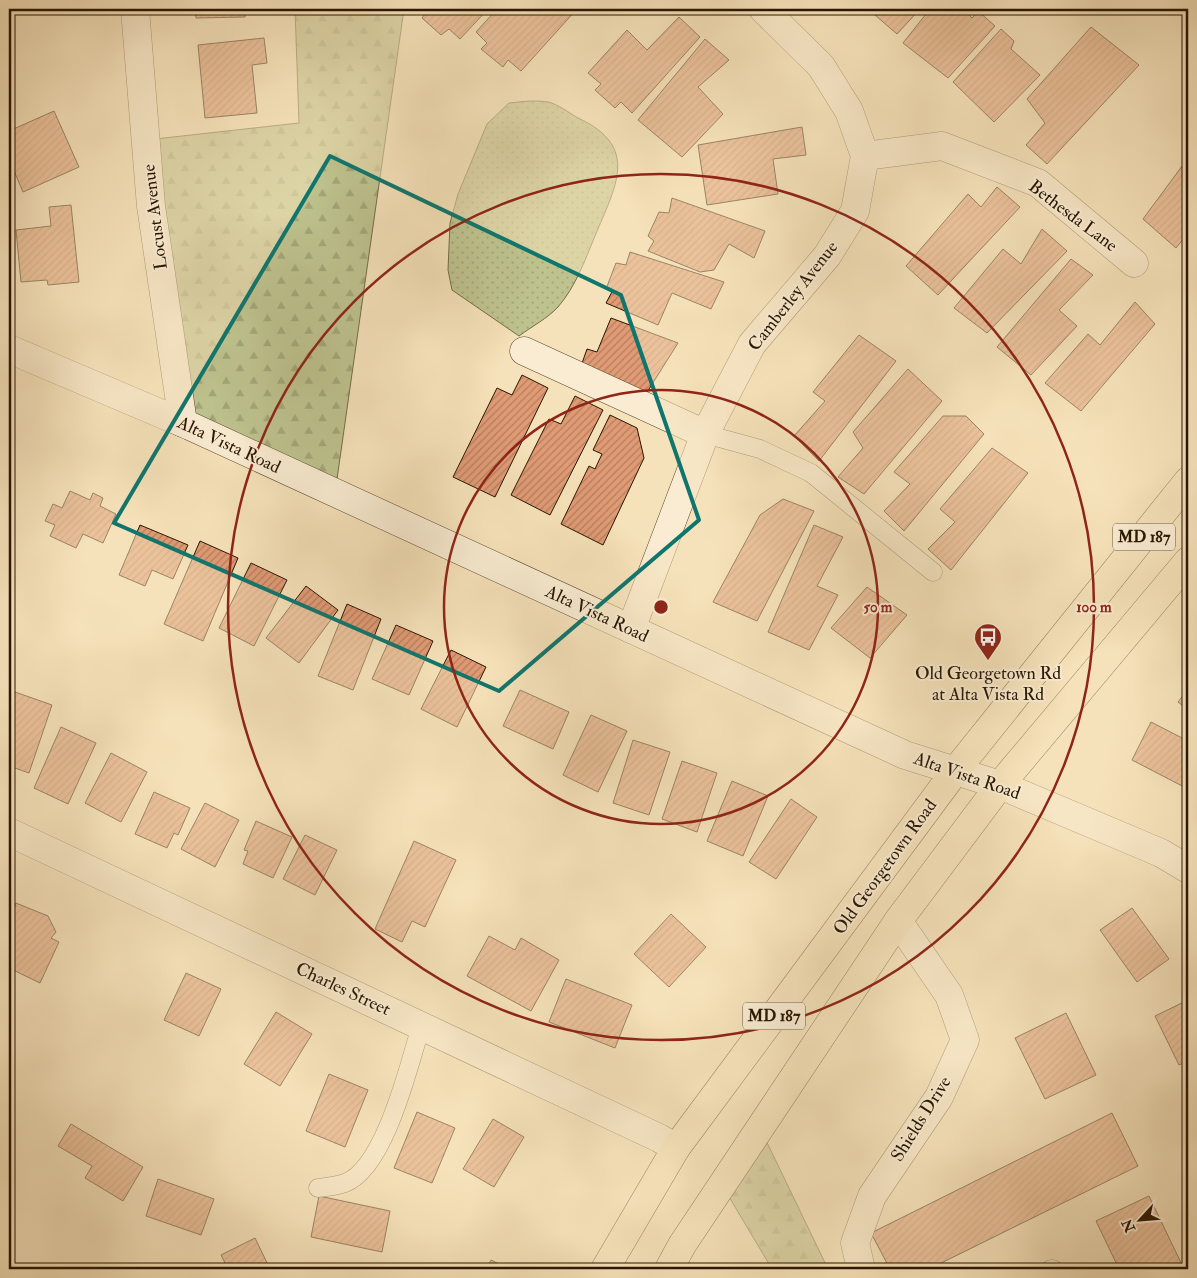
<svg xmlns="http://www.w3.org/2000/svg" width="1197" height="1278" font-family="'IM FELL Double Pica',serif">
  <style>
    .forest { fill: url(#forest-firs); stroke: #746c47 }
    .park { fill: url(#park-dots); stroke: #746c47 }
    .building { fill: url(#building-hatch); stroke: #291500 }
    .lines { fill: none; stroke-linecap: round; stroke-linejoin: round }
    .service-casing { stroke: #5c482e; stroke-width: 19 }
    .minor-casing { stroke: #5c482e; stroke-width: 29 }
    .primary-casing { stroke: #291500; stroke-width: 29 }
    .service { stroke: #f9ecd2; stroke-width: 18 }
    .minor { stroke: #f9ecd2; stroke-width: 28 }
    .primary { stroke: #f6e2ba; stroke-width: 28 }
    .marked { fill: none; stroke: #0f766e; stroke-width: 4; stroke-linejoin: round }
    .ring { fill: none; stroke: #8f2418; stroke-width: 2.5 }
    .labels { text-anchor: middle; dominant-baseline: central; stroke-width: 4; stroke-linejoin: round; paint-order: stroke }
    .shield { fill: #f9ecd2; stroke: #67563f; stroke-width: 1 }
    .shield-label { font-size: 16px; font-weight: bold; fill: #291500 }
    .street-label { font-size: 18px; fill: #291500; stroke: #f9ecd2 }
    .poi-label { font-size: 18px; fill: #291500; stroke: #f9ecd2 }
    .centre { fill: #8f2418; stroke: #f9ecd2; stroke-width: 2.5 }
    .ring-label { font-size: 15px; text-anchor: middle; font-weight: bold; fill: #8f2418; stroke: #f9ecd2; stroke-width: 4; stroke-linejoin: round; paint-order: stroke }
  </style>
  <defs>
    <pattern id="forest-firs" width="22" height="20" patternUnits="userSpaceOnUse" patternTransform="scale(1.25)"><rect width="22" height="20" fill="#bec38e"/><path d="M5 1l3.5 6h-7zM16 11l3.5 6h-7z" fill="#a3a779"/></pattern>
    <pattern id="park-dots" width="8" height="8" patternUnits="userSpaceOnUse" patternTransform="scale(1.25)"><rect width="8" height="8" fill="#bec38e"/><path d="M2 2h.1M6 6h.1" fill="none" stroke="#a3a779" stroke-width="1.8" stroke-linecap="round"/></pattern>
    <pattern id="building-hatch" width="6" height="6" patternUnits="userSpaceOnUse" patternTransform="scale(1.25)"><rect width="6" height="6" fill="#e09b75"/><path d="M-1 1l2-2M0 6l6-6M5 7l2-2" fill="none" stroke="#b67d5e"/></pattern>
  </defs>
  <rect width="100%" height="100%" fill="#f6e2ba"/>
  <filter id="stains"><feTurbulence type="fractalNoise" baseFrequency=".004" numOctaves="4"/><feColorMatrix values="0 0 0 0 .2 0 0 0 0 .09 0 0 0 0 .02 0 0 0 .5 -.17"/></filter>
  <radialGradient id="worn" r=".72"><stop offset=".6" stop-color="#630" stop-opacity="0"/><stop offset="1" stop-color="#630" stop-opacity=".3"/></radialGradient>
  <!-- forest -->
  <g class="forest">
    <path d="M295 9H404L335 493 190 426 146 140 299 123Z"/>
    <path d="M760 1128 828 1269H772L722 1185Z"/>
  </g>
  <!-- park -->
  <path class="park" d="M529 101C535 101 542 101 548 102 558 104 569 113 578 118 641 147 615 187 595 236 585 260 576 286 558 307 548 318 531 327 519 336L452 290 448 270 450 223 458 194 487 124 509 103Z"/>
  <!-- building -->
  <g class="building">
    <path d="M195 9H245V17L196 18Z"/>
    <path d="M427 9H488L460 39 449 29 441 35 422 18 428 10Z"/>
    <path d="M497 9H577L521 71 508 60 503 67 481 49 487 43 476 32Z"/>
    <path d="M868 9H920L897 34Z"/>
    <path d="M930 9H963L972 18 978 11 995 26 948 78 903 43Z"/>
    <path d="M679 17 700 37 632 113 621 102 615 108 595 90 601 84 588 73 627 30 647 50Z"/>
    <path d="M1091 27 1139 65 1047 164 1026 145 1045 123 1027 99Z"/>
    <path d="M1001 29 1014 41 1011 49 1040 75 994 122 953 82Z"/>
    <path d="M264 38 267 63 252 65 257 113 205 118 198 45Z"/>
    <path d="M705 39 729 60 698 87 723 114 682 157 638 120Z"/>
    <path d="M54 111 79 167 23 192 9 159V131Z"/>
    <path d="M802 127 806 155 773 159 778 194 707 205 698 145Z"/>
    <path d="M1188 158V233L1176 248 1143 219Z"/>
    <path d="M997 187 1020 207 938 295 906 266 968 194 981 207Z"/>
    <path d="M672 198 765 231 754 258 729 244 714 270 700 272 648 251 654 241 648 236 659 212 669 213Z"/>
    <path d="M71 205 79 282 48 285 47 280 21 282 16 230 51 226 49 207Z"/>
    <path d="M1042 229 1067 251 987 333 954 308 1003 249 1021 264Z"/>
    <path d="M630 252 724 282 711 309 672 293 658 325 606 303 613 290 606 289 616 263 626 265Z"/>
    <path d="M1071 259 1093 275 1059 310 1077 326 1031 375 997 347Z"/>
    <path d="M1135 302 1155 324 1081 411 1045 383 1088 334 1100 345Z"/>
    <path d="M611 318 678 343 644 397 580 369 587 349 597 352Z"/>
    <path d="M859 335 896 361 819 461 794 436 825 401 813 392Z"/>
    <path d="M908 369 942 401 864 494 838 477 863 448 853 432Z"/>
    <path d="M522 375 548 388 495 497 453 477 497 388 512 395Z"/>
    <path d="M575 396 603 410 550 515 511 495 549 419 561 424Z"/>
    <path d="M610 415 637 428 644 458 603 545 561 524 589 466 595 469 602 454 593 450Z"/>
    <path d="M943 416H966L984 434 904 531 884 511 910 484 894 472Z"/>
    <path d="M992 448 1028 473 951 570 928 549 955 522 940 509Z"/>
    <path d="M70 491 90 500 93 493 103 498 100 506 116 514 103 543 83 534 76 548 50 536 55 525 45 521 53 504 62 508Z"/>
    <path d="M783 499 814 511 757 621 713 602 760 515Z"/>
    <path d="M140 525 188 545 173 579 152 570 145 586 119 575Z"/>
    <path d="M814 525 843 537 817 586 838 595 809 650 768 632Z"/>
    <path d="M200 541 238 558 203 641 164 624Z"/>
    <path d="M251 563 287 580 254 646 219 628Z"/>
    <path d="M306 586 338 610 299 663 266 638Z"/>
    <path d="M867 587 907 615 870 658 831 628Z"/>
    <path d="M347 604 381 619 353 690 318 676Z"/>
    <path d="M396 625 433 641 409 695 372 679Z"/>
    <path d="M451 650 486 667 457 727 421 709Z"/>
    <path d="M1188 689V710L1178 702Z"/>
    <path d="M520 690 569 712 553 749 503 726Z"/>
    <path d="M15 692 52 705 29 773 9 766V711Z"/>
    <path d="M591 715 627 731 598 792 563 775Z"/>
    <path d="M1151 722 1188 741V789L1132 760Z"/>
    <path d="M61 727 96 743 68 804 34 788Z"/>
    <path d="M633 740 670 752 649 815 613 803Z"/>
    <path d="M111 753 147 772 121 822 85 803Z"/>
    <path d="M682 761 717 773 697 832 662 819Z"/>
    <path d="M732 781 768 796 743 856 707 841Z"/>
    <path d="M154 792 190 808 178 835 174 833 167 848 135 834Z"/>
    <path d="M791 799 817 817 776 879 749 862Z"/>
    <path d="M205 803 239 820 215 867 181 849Z"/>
    <path d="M256 821 292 837 273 878 243 864 248 851 244 850Z"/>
    <path d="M305 835 337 850 315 895 283 879Z"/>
    <path d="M414 841 456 860 425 927 412 921 402 942 375 929Z"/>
    <path d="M16 903 48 916 56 932 51 938 59 942 40 983 9 968V920Z"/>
    <path d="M1132 908 1169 959 1137 982 1100 930Z"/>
    <path d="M671 914 706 947 669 987 634 954Z"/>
    <path d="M489 936 515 950 521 938 559 960 531 1011 467 976Z"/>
    <path d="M186 973 221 989 199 1036 164 1020Z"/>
    <path d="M566 979 632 1005 615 1048 549 1022Z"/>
    <path d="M1188 1000V1061L1179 1065 1155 1016Z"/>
    <path d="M276 1012 312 1034 280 1086 244 1064Z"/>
    <path d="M1066 1013 1096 1075 1045 1099 1015 1038Z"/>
    <path d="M329 1074 368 1090 345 1147 306 1131Z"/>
    <path d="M417 1112 455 1128 432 1183 394 1168Z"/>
    <path d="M1112 1113 1138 1166 929 1269H890L871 1233Z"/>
    <path d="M493 1119 524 1137 494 1187 463 1169Z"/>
    <path d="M71 1124 143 1167 123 1201 85 1178 92 1166 58 1146Z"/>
    <path d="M158 1179 214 1199 201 1235 146 1216Z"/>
    <path d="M319 1196 390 1211 382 1252 311 1237Z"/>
    <path d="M1149 1196 1184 1269H1119L1096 1221Z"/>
    <path d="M255 1238 270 1269H228L221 1255Z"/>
    <path d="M491 1260 509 1269H486Z"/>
  </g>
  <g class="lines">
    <!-- service casing -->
    <g class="service-casing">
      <g id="service">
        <path d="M705 434 760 449 811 473 933 572"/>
        <path d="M318 1188C327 1187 337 1186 345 1183 385 1168 409 1065 421 1026"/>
        <path d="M1051 1269H1053"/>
      </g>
    </g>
    <!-- minor casing -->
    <g class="minor-casing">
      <g id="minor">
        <path d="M135 9 151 206 183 423"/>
        <path d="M865 156 942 146 1038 183 1134 263"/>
        <path d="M9 349 190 426 905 755 1000 785 1161 853 1188 869"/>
        <path d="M524 351 705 434"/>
        <path d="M631 629 705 434 752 344 827 256 855 211 865 156 849 111 821 66 763 9"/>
        <path d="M9 832 659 1138 676 1148"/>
        <path d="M861 1269 855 1243 872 1196 939 1097 965 1040 949 995 898 921"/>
      </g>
    </g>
    <!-- primary casing -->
    <g class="primary-casing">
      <g id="primary">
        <path d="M605 1269 676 1148 956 770 1188 481"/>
        <path d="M669 1269 682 1245 898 921 1000 785 1188 561"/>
      </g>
    </g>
    <!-- service -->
    <use href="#service" class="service"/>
    <!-- minor -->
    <use href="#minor" class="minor"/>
    <!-- primary -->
    <use href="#primary" class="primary"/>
  </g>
  <!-- marked area -->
  <path d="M0 0H1197V1278H0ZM330 156 621 295 699 520 499 691 114 523Z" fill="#f6e2ba" fill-opacity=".55" fill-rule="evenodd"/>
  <path class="marked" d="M330 156 621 295 699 520 499 691 114 523Z"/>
  <!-- distance rings -->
  <g class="ring">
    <circle cx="661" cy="607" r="217"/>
    <circle cx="661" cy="607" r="433"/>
  </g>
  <!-- icons -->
  <defs>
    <g id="bus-pin" transform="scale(1.4375)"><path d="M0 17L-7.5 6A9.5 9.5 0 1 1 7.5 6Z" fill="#8f2418" stroke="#f9ecd2"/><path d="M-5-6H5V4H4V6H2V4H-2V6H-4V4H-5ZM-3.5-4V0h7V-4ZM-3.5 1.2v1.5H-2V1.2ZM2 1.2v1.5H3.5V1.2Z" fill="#fff"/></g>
  </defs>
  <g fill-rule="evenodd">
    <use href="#bus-pin" x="988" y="637"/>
  </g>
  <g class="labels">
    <!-- shield labels -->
    <g class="shield">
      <rect x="1113" y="523.5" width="62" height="27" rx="4"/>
      <rect x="743" y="1002.5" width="62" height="27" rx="4"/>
    </g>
    <g class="shield-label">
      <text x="1144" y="537">MD 187</text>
      <text x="774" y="1016">MD 187</text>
    </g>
    <!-- street labels -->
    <g class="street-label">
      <text transform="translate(1073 216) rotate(37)">Bethesda Lane</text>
      <text transform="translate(155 217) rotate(-97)">Locust Avenue</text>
      <text transform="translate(793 296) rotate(-52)">Camberley Avenue</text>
      <text transform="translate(229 445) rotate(25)">Alta Vista Road</text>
      <text transform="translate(597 614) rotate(25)">Alta Vista Road</text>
      <text transform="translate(967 776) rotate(19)">Alta Vista Road</text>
      <text transform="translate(885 867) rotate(-54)">Old Georgetown Road</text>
      <text transform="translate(343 989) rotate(25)">Charles Street</text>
      <text transform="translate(921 1119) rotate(-58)">Shields Drive</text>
    </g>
    <!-- poi labels -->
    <g class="poi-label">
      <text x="988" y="673">Old Georgetown Rd<tspan x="988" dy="21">at Alta Vista Rd</tspan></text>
    </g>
  </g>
  <circle cx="661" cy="607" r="8" class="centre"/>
  <g class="ring-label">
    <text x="878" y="612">50 m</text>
    <text x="1094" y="612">100 m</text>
  </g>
  <!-- margin -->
  <rect width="1197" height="1278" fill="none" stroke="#f6e2ba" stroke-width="30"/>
  <rect x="10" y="10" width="1177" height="1258" fill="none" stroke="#291500" stroke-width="2.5"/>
  <rect x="15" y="15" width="1167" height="1248" fill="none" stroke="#291500"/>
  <!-- north arrow -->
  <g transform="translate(1140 1220) rotate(244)" stroke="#f9ecd2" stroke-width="4" paint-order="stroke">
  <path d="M0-4L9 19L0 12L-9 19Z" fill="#291500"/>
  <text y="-8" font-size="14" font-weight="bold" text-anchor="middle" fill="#291500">N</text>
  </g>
  <rect width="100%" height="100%" filter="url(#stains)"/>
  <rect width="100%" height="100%" fill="url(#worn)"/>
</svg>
